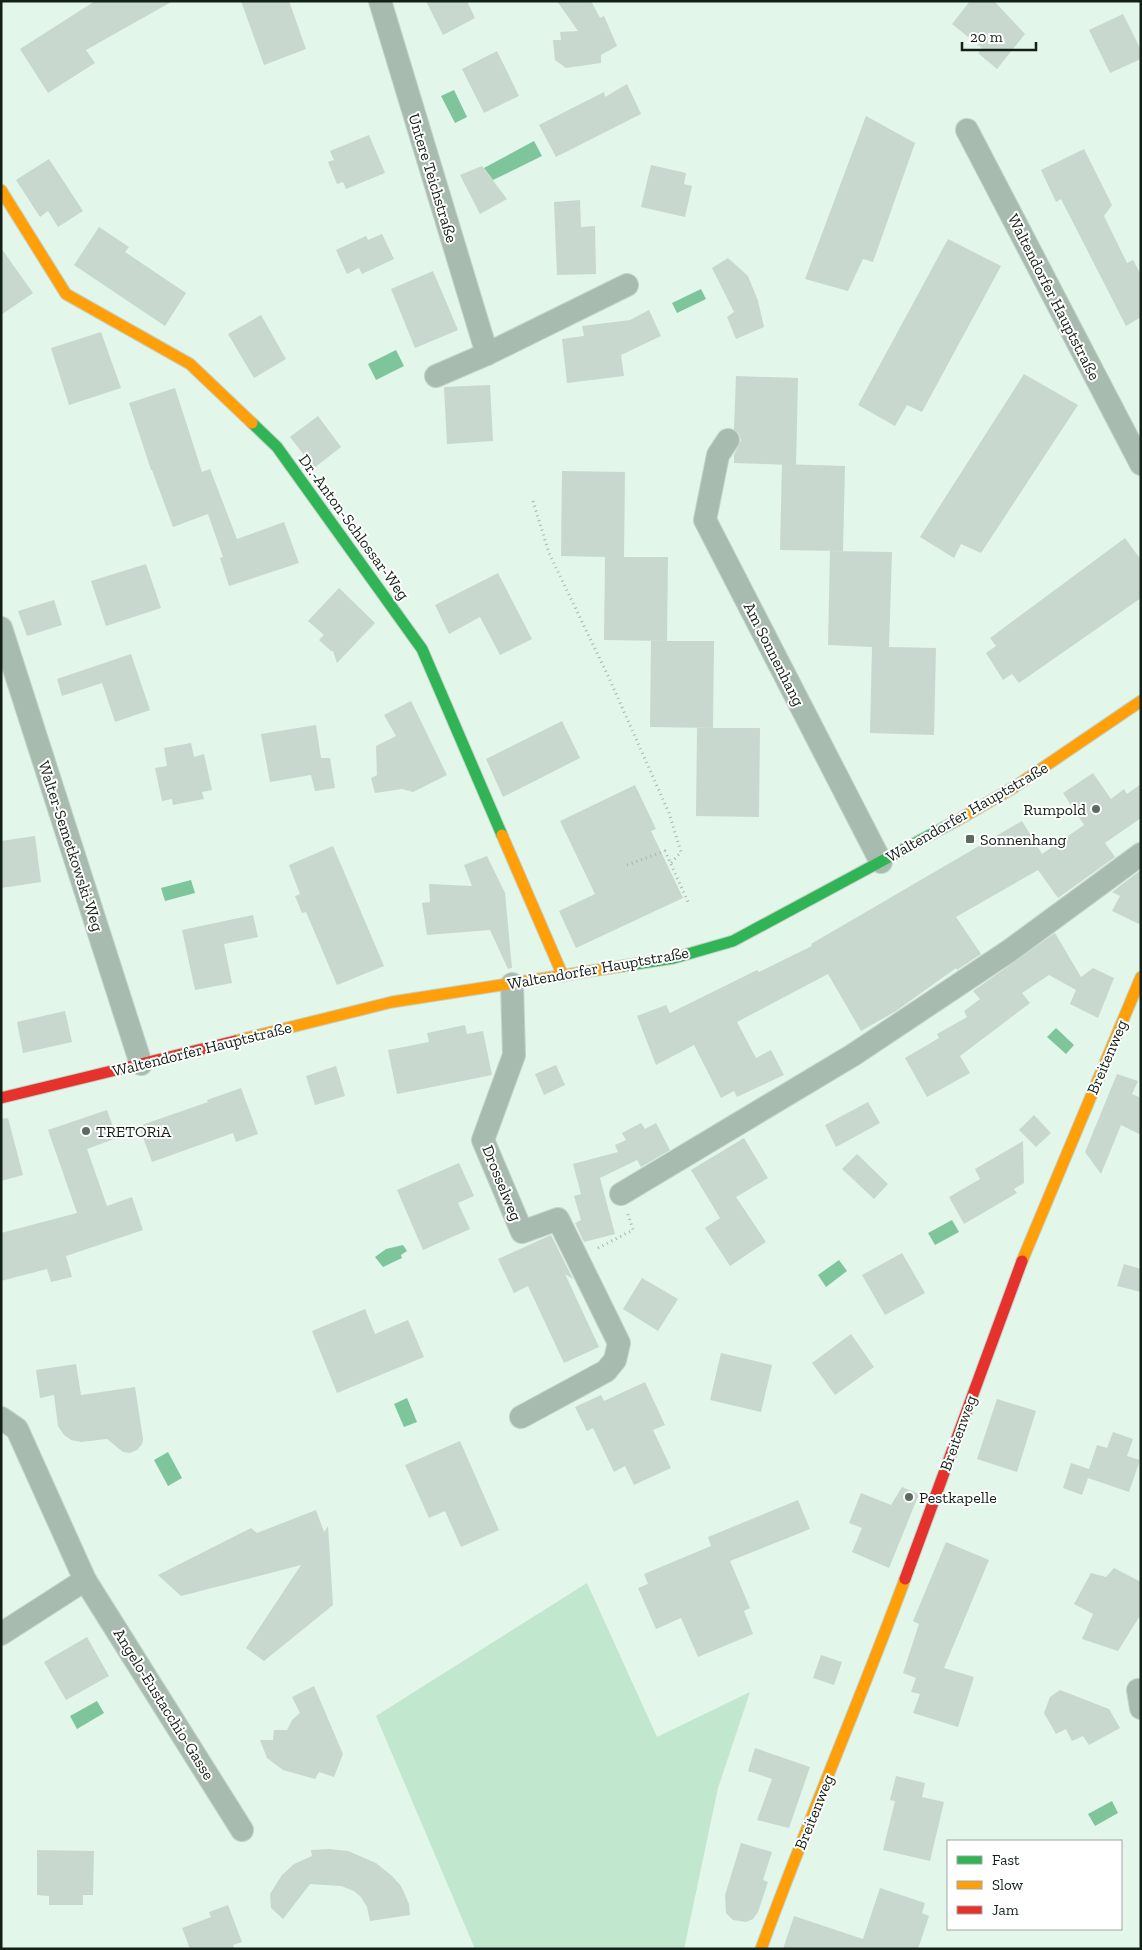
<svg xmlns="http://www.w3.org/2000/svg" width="1142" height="1950" font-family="'Zilla Slab',serif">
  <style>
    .green { fill: #c1e7ce }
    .water { fill: #7fc59c }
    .building { fill: #c8d8ce }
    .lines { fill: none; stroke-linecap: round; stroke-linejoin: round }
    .street-casing { stroke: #c3d2c8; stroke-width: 24 }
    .fast-casing { stroke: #c3d2c8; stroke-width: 13 }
    .slow-casing { stroke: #c3d2c8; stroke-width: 13 }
    .jam-casing { stroke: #c3d2c8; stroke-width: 13 }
    .path { stroke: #a6b8ad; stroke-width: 3; stroke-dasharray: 1 4; stroke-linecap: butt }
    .street { stroke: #a8bbaf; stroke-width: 22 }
    .fast { stroke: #30b455; stroke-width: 11 }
    .slow { stroke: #ff9f0a; stroke-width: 11 }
    .jam { stroke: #e5322d; stroke-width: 11 }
    .poi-dot { fill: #5b6b60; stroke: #fff; stroke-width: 2 }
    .labels { text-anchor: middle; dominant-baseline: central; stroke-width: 4; stroke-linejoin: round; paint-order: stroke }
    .street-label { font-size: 16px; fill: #132017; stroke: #fff }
    .poi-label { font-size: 16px; fill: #132017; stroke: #fff; text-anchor: start }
  </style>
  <rect width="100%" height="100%" fill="#e2f6e9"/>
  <!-- green -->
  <path class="green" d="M587 1583 657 1737 750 1692 718 1788 684 1949H475L376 1716Z"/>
  <!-- water -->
  <g class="water">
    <path d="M454 90 467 117 455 123 441 96Z"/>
    <path d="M534 141 542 156 493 180 484 168Z"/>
    <path d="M701 289 706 299 677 313 672 303Z"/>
    <path d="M396 350 404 366 376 380 368 364Z"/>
    <path d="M191 880 195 893 165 901 161 888Z"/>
    <path d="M1056 1028 1074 1045 1066 1054 1047 1037Z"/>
    <path d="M952 1220 959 1232 935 1245 928 1233Z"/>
    <path d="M403 1245 407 1251 401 1255 402 1258 383 1267 375 1257 386 1249Z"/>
    <path d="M839 1260 847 1271 826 1287 818 1275Z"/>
    <path d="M407 1398 417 1422 404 1427 394 1404Z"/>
    <path d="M168 1452 182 1478 168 1486 154 1460Z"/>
    <path d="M97 1701 104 1713 77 1729 70 1716Z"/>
    <path d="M1112 1801 1118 1813 1095 1826 1088 1814Z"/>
  </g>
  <!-- building -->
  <g class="building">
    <path d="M95 1H173L86 50 95 63 48 93 20 49Z"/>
    <path d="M241 1H289L306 49 264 65Z"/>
    <path d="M426 1H467L475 18 443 35Z"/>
    <path d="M557 1H591L600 18 604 16 617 46 601 55V63L566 68 555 60 553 40H561L560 32 578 31Z"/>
    <path d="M970 1H994L1025 34 997 69 978 53 982 48 952 24Z"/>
    <path d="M1123 14 1141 50V59L1110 73 1089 30Z"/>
    <path d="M497 51 519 96 484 113 462 69Z"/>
    <path d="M627 84 641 114 556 157 539 125 604 92 605 97Z"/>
    <path d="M866 116 915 143 873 262 863 259 848 291 805 279Z"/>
    <path d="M369 135 385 173 346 189 343 182 337 184 328 162 334 160 330 151Z"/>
    <path d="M1084 149 1112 205 1104 216 1127 263 1133 260 1141 275V317L1126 326 1061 199 1056 202 1041 170Z"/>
    <path d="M49 159 83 211 58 227 48 211 40 217 16 180Z"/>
    <path d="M651 165 686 173 684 184 692 186 685 217 641 207Z"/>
    <path d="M482 166 507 199 480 214 460 175Z"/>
    <path d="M580 200 581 227 595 226 596 274 557 275 554 202Z"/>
    <path d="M99 227 129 247 125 252 186 293 165 326 74 265Z"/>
    <path d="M382 234 394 259 362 274 359 268 347 274 336 250 366 236 368 240Z"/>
    <path d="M948 239 1001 266 922 412 907 405 895 426 858 405Z"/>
    <path d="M1 248 33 293 1 315Z"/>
    <path d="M728 258 748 276 758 301 764 327 736 339 727 317 734 312 712 268Z"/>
    <path d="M433 271 458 330 415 348 391 289Z"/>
    <path d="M649 310 661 336 621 355 624 376 567 383 562 339 584 336 582 326 630 320Z"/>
    <path d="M261 315 286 359 254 378 228 334Z"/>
    <path d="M101 332 121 388 69 405 51 348Z"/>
    <path d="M1024 374 1078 405 981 553 961 544 954 558 920 537Z"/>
    <path d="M736 376 798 378 796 465 734 463V455L741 440 739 434 734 429Z"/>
    <path d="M490 385 493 441 447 444 444 387Z"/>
    <path d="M175 388 202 472 210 469 237 539 284 522 299 563 229 586 220 558 223 557 208 514 173 527 152 470H151L129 403Z"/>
    <path d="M318 416 341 447 314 468 290 437Z"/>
    <path d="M782 464 845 466 843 551 780 550Z"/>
    <path d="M562 471 625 472 624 557H668L667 641 604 640 605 557 561 556Z"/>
    <path d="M1125 538 1141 560V598L1019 683 1012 674 1003 680 986 653 996 646 990 638Z"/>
    <path d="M830 551 892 552 889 647 936 648 934 735 870 733 872 647 828 645Z"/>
    <path d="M146 564 161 608 106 626 91 581Z"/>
    <path d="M498 573 532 639 500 655 480 617 449 634 435 605Z"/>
    <path d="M339 588 375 623 337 663 333 651H331L319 640 324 635 308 621Z"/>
    <path d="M54 600 62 625 27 636 18 611Z"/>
    <path d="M651 641H714L713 728 650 727Z"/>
    <path d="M131 654 150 710 115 722 102 683 62 696 57 679Z"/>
    <path d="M411 701 447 775 413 792 402 789 375 793 371 778 377 775 376 746 396 736 384 715Z"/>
    <path d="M562 721 580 758 503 797 486 759Z"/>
    <path d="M316 725 321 758H330L335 788 315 791 311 775 270 782 261 734Z"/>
    <path d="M697 728H760L759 817 696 816Z"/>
    <path d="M191 743 194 757 204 754 212 790 202 792 204 799 173 805 172 799 162 801 155 768 167 766 164 748Z"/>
    <path d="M1093 773 1111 799 1124 789 1127 794 1141 784V818L1105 843 1115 857 1058 898 1038 870 956 917 981 954 957 970 956 968 896 1011 861 1031 828 974 737 1022 756 1058 771 1050 784 1075 737 1097 734 1091 721 1098 694 1045 656 1065 637 1016 666 1005 670 1013 757 970 759 972 812 946 811 944 1022 821 1042 854 1084 825 1063 793Z"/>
    <path d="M635 785 656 829 651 831 683 898 576 948 559 911 595 894 560 821Z"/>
    <path d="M35 836 41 882 1 888V841Z"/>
    <path d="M333 846 384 966 337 985 306 912 302 913 295 896 300 894 289 865Z"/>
    <path d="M487 856 505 893 512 968 508 969 490 930 427 935 422 903 430 902 429 884 472 886 464 865Z"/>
    <path d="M1141 870V925L1112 911 1120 896 1112 892Z"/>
    <path d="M253 915 258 937 224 944 232 983 195 990 182 930Z"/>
    <path d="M1055 933 1081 977 1093 968 1114 978 1098 1018 1070 1004 1076 990 1049 975 1022 993 1030 1003 960 1056 970 1073 927 1097 905 1058 939 1038 937 1034 967 1017 964 1011 980 999 973 991Z"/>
    <path d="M65 1011 72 1042 23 1053 17 1022Z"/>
    <path d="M465 1025 467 1034 483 1031 492 1075 397 1094 388 1050 429 1042 427 1033Z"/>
    <path d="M556 1065 565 1085 544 1095 535 1074Z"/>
    <path d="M336 1066 345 1096 315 1105 306 1076Z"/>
    <path d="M1117 1074 1138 1081 1132 1094 1141 1098V1135L1121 1125 1101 1174 1085 1152Z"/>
    <path d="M241 1088 258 1134 236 1142 233 1133 152 1162 139 1126 208 1102 207 1100Z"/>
    <path d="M868 1102 880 1123 836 1147 825 1125Z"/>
    <path d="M107 1110 117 1138 87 1149 107 1206 132 1197 143 1230 66 1256 72 1277 51 1282 47 1269 1 1281V1233L77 1213 48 1130Z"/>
    <path d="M1034 1115 1051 1133 1036 1147 1019 1130Z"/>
    <path d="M8 1118 23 1175 1 1181V1119Z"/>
    <path d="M641 1123 645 1129 656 1123 670 1150 641 1167 637 1160 600 1178 615 1234 584 1242 575 1223 581 1220 574 1196 581 1194 573 1164 618 1152 615 1145 626 1140 622 1133Z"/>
    <path d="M744 1138 768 1178 736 1197 766 1242 730 1266 705 1228 720 1218 691 1170Z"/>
    <path d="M1023 1141 1024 1183 1014 1189 1017 1193 964 1224 949 1197 980 1179 975 1169Z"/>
    <path d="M857 1154 888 1184 874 1199 842 1169Z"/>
    <path d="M459 1163 474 1196 458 1203 470 1229 423 1250 397 1190Z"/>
    <path d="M551 1235 573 1279 565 1274 599 1347 564 1363 528 1286 514 1293 498 1259Z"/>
    <path d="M902 1253 925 1293 885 1315 862 1275Z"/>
    <path d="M1124 1264 1141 1269V1292L1117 1286Z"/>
    <path d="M642 1278 678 1299 658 1331 623 1309Z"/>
    <path d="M365 1309 375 1334 408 1320 424 1357 337 1393 312 1331Z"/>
    <path d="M851 1334 874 1367 835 1395 812 1363Z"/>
    <path d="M721 1353 772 1365 761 1412 710 1400Z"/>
    <path d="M76 1364 81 1395 135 1387 143 1439 142 1444 137 1450 130 1453 123 1452 107 1439 81 1442 71 1440 64 1435 58 1426 54 1395 40 1398 36 1370Z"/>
    <path d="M645 1382 665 1425 653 1430 671 1468 634 1485 625 1466 614 1472 593 1428 587 1431 575 1407 601 1395 604 1401Z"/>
    <path d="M997 1399 1036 1411 1017 1472 977 1459Z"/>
    <path d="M1113 1432 1133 1439 1127 1456 1140 1460 1129 1492 1088 1478 1082 1495 1063 1488 1071 1463 1089 1469 1097 1445 1107 1448Z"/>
    <path d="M460 1441 499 1530 461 1547 445 1511 429 1518 405 1465Z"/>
    <path d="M902 1487 919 1494 889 1568 852 1552 862 1528 849 1523 861 1493 891 1505Z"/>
    <path d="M798 1500 810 1529 730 1561 750 1608 744 1611 753 1634 698 1657 681 1618 656 1629 638 1588 648 1584 644 1574 711 1546 708 1537Z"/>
    <path d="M316 1510 324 1532 328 1526 333 1605 264 1661 246 1648 301 1565 181 1596 158 1575 251 1528 257 1533Z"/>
    <path d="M946 1542 989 1560 944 1668 974 1677 958 1727 913 1713 920 1694 911 1692 916 1678 903 1673 919 1624 913 1621Z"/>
    <path d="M1114 1568 1141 1582V1614L1118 1651 1082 1639 1093 1614 1074 1604 1091 1573 1106 1577Z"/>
    <path d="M87 1637 109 1676 66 1700 44 1662Z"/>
    <path d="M821 1655 842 1662 834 1685 813 1678Z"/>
    <path d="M314 1686 343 1754 334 1777 319 1772 315 1779 283 1770 267 1758 260 1740H273L274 1730H287L292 1720 300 1713 292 1697Z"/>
    <path d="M1060 1690 1109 1709 1120 1728 1089 1745 1083 1736 1072 1741 1066 1729 1056 1734 1044 1713 1050 1697Z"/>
    <path d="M755 1748 810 1767 789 1828 757 1820 772 1779 748 1771Z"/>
    <path d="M896 1776 925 1783 922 1797 944 1802 930 1861 883 1850 895 1801 890 1800Z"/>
    <path d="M741 1843 772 1852 763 1880 768 1882 758 1912 753 1919 746 1922 733 1920 726 1913 725 1895Z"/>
    <path d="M329 1849 348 1851 376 1863 392 1876 401 1886 409 1904 410 1915 370 1921 367 1907 361 1897 354 1891 341 1886 310 1884 283 1919 271 1908 270 1894 282 1875 294 1864 312 1856 311 1850Z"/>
    <path d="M37 1850 94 1851 93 1895H83V1905H49V1896L37 1895Z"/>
    <path d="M880 1888 925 1903 922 1913 929 1916 918 1949H783L794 1916 863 1939Z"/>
    <path d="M228 1905 242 1942 233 1945 234 1949H190L182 1928 211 1917 209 1912Z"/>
  </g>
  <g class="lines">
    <!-- street casing -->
    <g class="street-casing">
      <g id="street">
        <path d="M380 1 487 354"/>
        <path d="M967 130 1141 464"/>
        <path d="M436 376 487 354 627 285"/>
        <path d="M728 440 718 455 705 520 881 862"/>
        <path d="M1 628 141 1064"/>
        <path d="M512 984 514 1055 483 1140 522 1232 558 1219 619 1343 615 1360 606 1371 521 1417"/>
        <path d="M621 1194 853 1055 1009 951 1141 854"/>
        <path d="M1 1418 17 1429 85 1580 242 1830"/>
        <path d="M1 1634 85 1580"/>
        <path d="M1138 1690 1141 1708"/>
      </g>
    </g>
    <!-- fast casing -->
    <g class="fast-casing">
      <g id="fast">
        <path d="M252 423 277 447 422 649 502 835"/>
        <path d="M623 966 674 958 733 941 956 821"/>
      </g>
    </g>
    <!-- slow casing -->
    <g class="slow-casing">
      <g id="slow">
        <path d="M1 190 66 294 190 364 252 423"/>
        <path d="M956 821 1013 788 1141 701"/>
        <path d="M502 835 563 976"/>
        <path d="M235 1041 392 1002 623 966"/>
        <path d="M1022 1261 1141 977"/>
        <path d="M761 1949C806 1825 859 1703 905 1579"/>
      </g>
    </g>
    <!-- jam casing -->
    <g class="jam-casing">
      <g id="jam">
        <path d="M1 1098 235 1041"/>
        <path d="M905 1579 1022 1261"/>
      </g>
    </g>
    <!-- path -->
    <g class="path">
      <path d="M533 501 549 553 609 678 669 813 681 852 671 863"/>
      <path d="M627 865 665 851 689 904"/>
      <path d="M598 1248 633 1230 628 1214"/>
    </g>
    <!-- street -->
    <use href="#street" class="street"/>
    <!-- fast -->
    <use href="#fast" class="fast"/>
    <!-- slow -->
    <use href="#slow" class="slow"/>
    <!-- jam -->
    <use href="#jam" class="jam"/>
  </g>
  <!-- markers -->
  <g class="poi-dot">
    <circle cx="1096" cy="809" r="5"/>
    <rect x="965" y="834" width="10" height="10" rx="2.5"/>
    <circle cx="86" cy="1131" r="5"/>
    <circle cx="909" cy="1497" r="5"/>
  </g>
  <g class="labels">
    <!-- street labels -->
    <g class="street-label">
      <text transform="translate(433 178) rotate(73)">Untere Teichstraße</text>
      <text transform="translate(1054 297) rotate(63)">Waltendorfer Hauptstraße</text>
      <text transform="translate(354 527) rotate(54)">Dr.-Anton-Schlossar-Weg</text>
      <text transform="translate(774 654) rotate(63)">Am Sonnenhang</text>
      <text transform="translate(967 812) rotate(-30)">Waltendorfer Hauptstraße</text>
      <text transform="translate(71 846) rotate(72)">Walter-Semetkowski-Weg</text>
      <text transform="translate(598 968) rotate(-10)">Waltendorfer Hauptstraße</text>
      <text transform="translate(202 1049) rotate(-14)">Waltendorfer Hauptstraße</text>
      <text transform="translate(1107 1057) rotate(-67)">Breitenweg</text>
      <text transform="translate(502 1183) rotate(68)">Drosselweg</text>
      <text transform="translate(958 1433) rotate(-70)">Breitenweg</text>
      <text transform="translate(164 1704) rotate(58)">Angelo-Eustacchio-Gasse</text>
      <text transform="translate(814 1812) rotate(-68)">Breitenweg</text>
    </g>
    <!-- poi labels -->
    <g class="poi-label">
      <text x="1086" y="809" text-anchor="end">Rumpold</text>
      <text x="980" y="839">Sonnenhang</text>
      <text x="96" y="1131">TRETORiA</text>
      <text x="919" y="1497">Pestkapelle</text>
    </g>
  </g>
  <!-- border -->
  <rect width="1142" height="1950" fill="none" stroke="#132017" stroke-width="5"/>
  <!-- legend -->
  <rect x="947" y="1840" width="175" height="90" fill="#ffffff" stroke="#a1a6a2"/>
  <rect x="957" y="1856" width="25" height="8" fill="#30b455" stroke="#a1a6a2"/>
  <text x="992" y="1865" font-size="15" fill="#132017">Fast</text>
  <rect x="957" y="1881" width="25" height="8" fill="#ff9f0a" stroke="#a1a6a2"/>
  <text x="992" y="1890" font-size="15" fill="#132017">Slow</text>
  <rect x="957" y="1906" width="25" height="8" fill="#e5322d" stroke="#a1a6a2"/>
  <text x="992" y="1915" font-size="15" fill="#132017">Jam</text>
  <!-- scale -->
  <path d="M962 42v8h74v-8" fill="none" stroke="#132017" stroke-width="2.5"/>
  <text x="970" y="42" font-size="15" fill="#132017" stroke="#ffffff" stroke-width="4" paint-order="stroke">20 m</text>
</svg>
